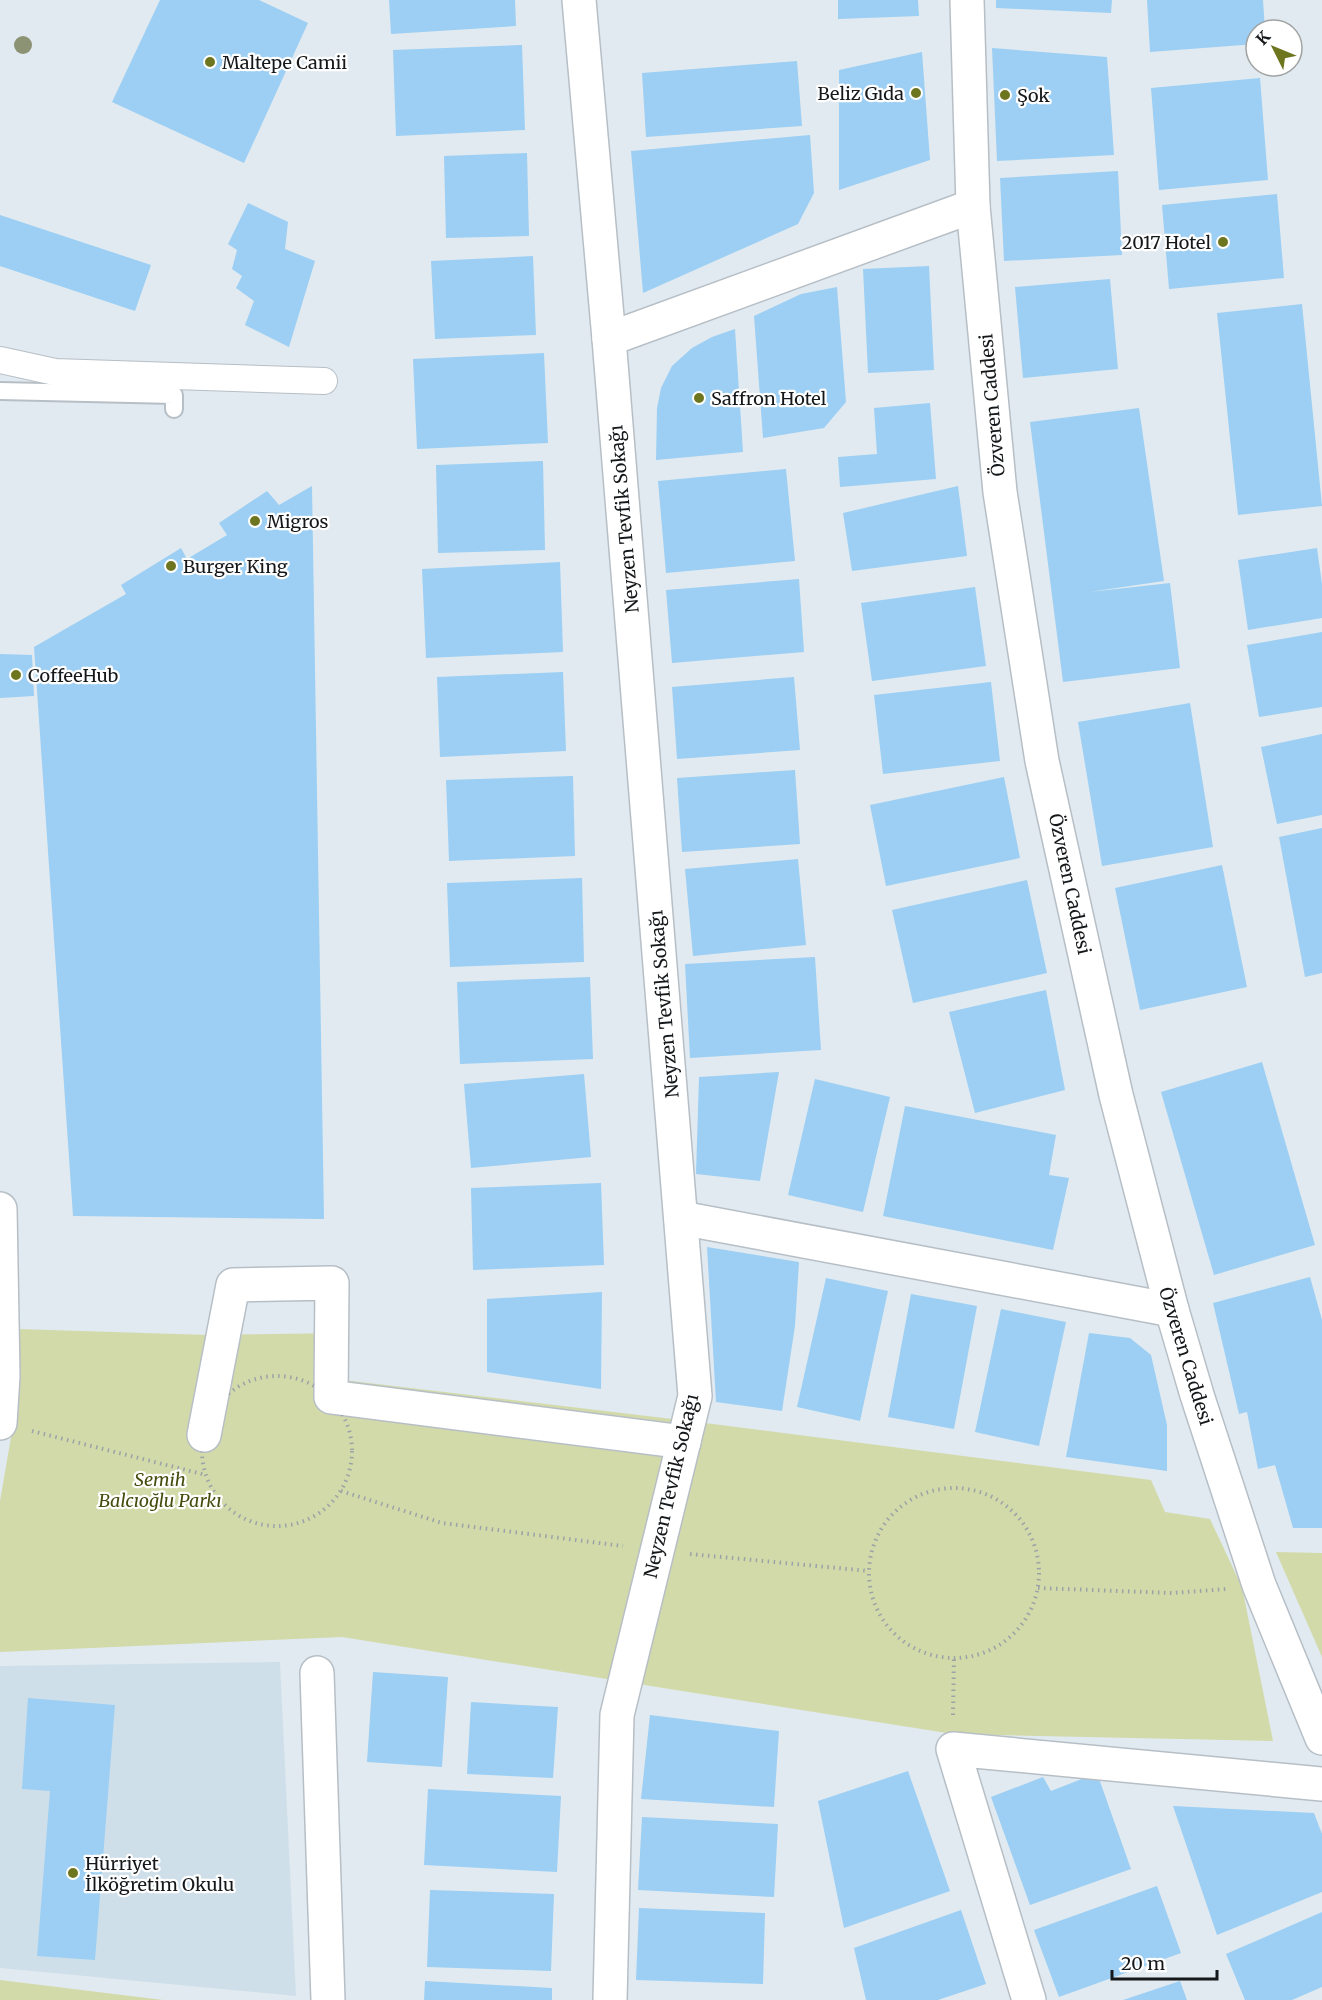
<svg xmlns="http://www.w3.org/2000/svg" width="1322" height="2000" font-family="Merriweather,serif">
  <style>
    .built { fill: #cfdfea }
    .green { fill: #d2daa9 }
    .building { fill: #9ccff3 }
    .lines { fill: none; stroke-linecap: round; stroke-linejoin: round }
    .service-casing { stroke: #b7bfc6; stroke-width: 20 }
    .pedestrian-casing { stroke: #b7bfc6; stroke-width: 28 }
    .minor-casing { stroke: #b7bfc6; stroke-width: 36 }
    .secondary-casing { stroke: #b7bfc6; stroke-width: 36 }
    .path { stroke: #9ca3a7; stroke-width: 4; stroke-dasharray: 1.5 4.5; stroke-linecap: butt }
    .service { stroke: #fff; stroke-width: 16 }
    .pedestrian { stroke: #fff; stroke-width: 26 }
    .minor { stroke: #fff; stroke-width: 33 }
    .secondary { stroke: #fff; stroke-width: 33 }
    .tree { fill: #8c9374 }
    .poi-dot { fill: #6d751f; stroke: #fff; stroke-width: 2 }
    .labels { text-anchor: middle; dominant-baseline: central; stroke-width: 4.5; stroke-linejoin: round; paint-order: stroke }
    .poi-label { font-size: 18px; fill: #15181a; stroke: #fff; text-anchor: start }
    .street-label { font-size: 18px; fill: #15181a; stroke: #fff }
    .park-label { font-size: 18px; font-style: italic; fill: #464c0e; stroke: #fff }
  </style>
  <rect width="100%" height="100%" fill="#e1eaf0"/>
  <!-- built -->
  <path class="built" d="M280 1662 296 1996 0 1968V1666Z"/>
  <!-- green -->
  <g class="green">
    <path d="M18 1329 208 1335 348 1333 343 1380 689 1421 1151 1480 1165 1512 1210 1519 1242 1587 1273 1741 953 1734 342 1637 0 1652V1501L13 1426Z"/>
    <path d="M1276 1552 1322 1553V1657Z"/>
    <path d="M0 1980 163 2000H0Z"/>
  </g>
  <!-- building -->
  <g class="building">
    <path d="M160 0H259L308 23 244 163 112 102Z"/>
    <path d="M389 0H515L516 26 391 34Z"/>
    <path d="M838 0H918L919 16 838 19Z"/>
    <path d="M996 0H1112L1111 13 996 8Z"/>
    <path d="M1147 0H1263L1265 30H1256V44L1150 52Z"/>
    <path d="M522 45 525 130 396 136 393 50Z"/>
    <path d="M992 48 1107 57 1114 155 997 161Z"/>
    <path d="M922 52 930 160 839 190V70Z"/>
    <path d="M797 61 802 126 646 137 642 73Z"/>
    <path d="M1260 78 1268 180 1159 190 1151 88Z"/>
    <path d="M810 135 814 193 798 224 643 293 631 151Z"/>
    <path d="M527 153 529 236 446 238 444 156Z"/>
    <path d="M1118 171 1122 255 1004 261 1000 178Z"/>
    <path d="M1277 194 1284 278 1169 289 1162 205Z"/>
    <path d="M248 203 288 222 285 249 315 261 289 347 245 325 254 301 236 288 242 276 232 269 237 250 228 244Z"/>
    <path d="M0 215 151 265 135 311 0 266Z"/>
    <path d="M533 256 536 335 435 339 431 261Z"/>
    <path d="M929 266 934 370 868 373 863 269Z"/>
    <path d="M1110 279 1118 369 1023 378 1015 287Z"/>
    <path d="M837 287 846 402 824 428 763 438 754 316 801 294Z"/>
    <path d="M1302 304 1322 506 1238 515 1217 313Z"/>
    <path d="M735 329 743 452 656 460 657 408 661 388 672 366 692 348 712 337Z"/>
    <path d="M544 353 548 443 417 449 413 359Z"/>
    <path d="M930 403 936 479 840 487 838 457 877 454 874 408Z"/>
    <path d="M1139 408 1164 581 1089 592 1170 583 1180 668 1063 682 1030 422Z"/>
    <path d="M543 461 545 550 438 553 436 465Z"/>
    <path d="M786 469 795 561 666 573 658 481Z"/>
    <path d="M312 486 324 1219 73 1216 34 647 126 594 121 585 181 548 187 559 227 535 219 523 267 491 279 505Z"/>
    <path d="M958 486 967 556 852 571 843 513Z"/>
    <path d="M1317 548 1322 584V618L1248 630 1238 560Z"/>
    <path d="M560 562 563 652 426 658 422 569Z"/>
    <path d="M799 579 804 652 672 663 666 590Z"/>
    <path d="M975 587 986 666 872 681 861 603Z"/>
    <path d="M1322 632V707L1259 717 1247 645Z"/>
    <path d="M0 654 32 655 34 696 0 698Z"/>
    <path d="M563 672 566 751 440 757 437 677Z"/>
    <path d="M794 677 800 750 677 759 672 687Z"/>
    <path d="M991 682 1000 761 883 774 874 695Z"/>
    <path d="M1190 703 1213 847 1102 866 1078 722Z"/>
    <path d="M1322 734V815L1277 824 1261 747Z"/>
    <path d="M795 770 800 844 682 852 677 778Z"/>
    <path d="M573 776 575 856 449 861 446 780Z"/>
    <path d="M1004 777 1020 858 886 886 870 805Z"/>
    <path d="M1322 828V973L1305 977 1279 837Z"/>
    <path d="M798 859 806 945 693 956 685 869Z"/>
    <path d="M1222 865 1247 987 1140 1010 1115 888Z"/>
    <path d="M582 878 584 962 450 967 447 883Z"/>
    <path d="M1027 880 1047 973 913 1003 892 910Z"/>
    <path d="M815 957 821 1050 690 1058 685 964Z"/>
    <path d="M590 977 593 1059 460 1064 457 982Z"/>
    <path d="M1046 990 1065 1090 975 1113 949 1012Z"/>
    <path d="M1262 1062 1315 1245 1214 1275 1161 1092Z"/>
    <path d="M779 1072 760 1181 696 1174 699 1077Z"/>
    <path d="M584 1074 591 1157 471 1168 464 1084Z"/>
    <path d="M815 1079 890 1097 863 1212 788 1195Z"/>
    <path d="M905 1106 1056 1135 1049 1175 1069 1178 1053 1250 883 1216Z"/>
    <path d="M601 1183 604 1265 473 1270 471 1188Z"/>
    <path d="M707 1247 799 1262 795 1326 782 1411 716 1402Z"/>
    <path d="M1310 1277 1322 1320V1528H1293L1275 1465 1258 1469 1247 1412 1239 1414 1213 1303Z"/>
    <path d="M826 1278 888 1291 860 1421 797 1407Z"/>
    <path d="M602 1292 601 1389 487 1372V1299Z"/>
    <path d="M911 1294 977 1306 954 1429 888 1417Z"/>
    <path d="M1001 1309 1066 1322 1039 1446 975 1432Z"/>
    <path d="M1089 1333 1130 1338 1151 1355 1167 1425V1471L1066 1457Z"/>
    <path d="M373 1672 448 1677 442 1767 367 1762Z"/>
    <path d="M28 1698 115 1705 95 1960 37 1956 50 1791 22 1789Z"/>
    <path d="M471 1702 558 1707 553 1778 467 1774Z"/>
    <path d="M650 1715 779 1731 774 1807 641 1799Z"/>
    <path d="M908 1771 950 1891 844 1928 818 1801Z"/>
    <path d="M1097 1773 1131 1869 1030 1905 991 1797 1043 1777 1051 1791Z"/>
    <path d="M428 1789 561 1796 557 1872 424 1865Z"/>
    <path d="M1173 1806 1314 1813 1322 1834V1892L1217 1935Z"/>
    <path d="M642 1817 778 1824 774 1897 638 1890Z"/>
    <path d="M1157 1886 1181 1953 1059 1997 1034 1930Z"/>
    <path d="M430 1890 554 1894 551 1971 427 1967Z"/>
    <path d="M639 1908 765 1913 763 1984 636 1980Z"/>
    <path d="M961 1910 986 1984 938 2000H866L854 1948Z"/>
    <path d="M1322 1912V1987L1292 2000H1245L1226 1954Z"/>
    <path d="M425 1981 552 1988V2000H424Z"/>
    <path d="M1180 1981 1187 2000H1123Z"/>
  </g>
  <g class="lines">
    <!-- service casing -->
    <g class="service-casing">
      <path id="service" d="M0 391 174 395V409"/>
    </g>
    <!-- pedestrian casing -->
    <g class="pedestrian-casing">
      <path id="pedestrian" d="M0 360 55 372 324 381"/>
    </g>
    <!-- minor casing -->
    <g class="minor-casing">
      <g id="minor">
        <path d="M579 0 609 339 695 1396 617 1715 610 2000"/>
        <path d="M967 0 973 206 1000 492 1042 761 1116 1095 1172 1310 1197 1395 1259 1585 1322 1738"/>
        <path d="M609 339 973 206"/>
        <path d="M681 1218 1172 1310"/>
        <path d="M204 1435 233 1285 332 1283 331 1397 684 1442"/>
        <path d="M317 1673 328 2000"/>
        <path d="M1029 2000 953 1749 1322 1784"/>
      </g>
    </g>
    <!-- secondary casing -->
    <g class="secondary-casing">
      <path id="secondary" d="M0 1209 3 1376 0 1423"/>
    </g>
    <!-- path -->
    <g class="path">
      <circle cx="277" cy="1451" r="75"/>
      <path d="M32 1431 206 1475"/>
      <circle cx="954" cy="1573" r="85"/>
      <path d="M341 1491 442 1523 623 1546"/>
      <path d="M690 1554 869 1571"/>
      <path d="M1038 1588 1172 1593 1226 1589"/>
      <path d="M953 1715 954 1657"/>
    </g>
    <!-- service -->
    <use href="#service" class="service"/>
    <!-- pedestrian -->
    <use href="#pedestrian" class="pedestrian"/>
    <!-- minor -->
    <use href="#minor" class="minor"/>
    <!-- secondary -->
    <use href="#secondary" class="secondary"/>
  </g>
  <!-- trees -->
  <circle class="tree" cx="23" cy="45" r="9"/>
  <!-- markers -->
  <g class="poi-dot">
    <circle cx="210" cy="62" r="6"/>
    <circle cx="916" cy="93" r="6"/>
    <circle cx="1005" cy="95" r="6"/>
    <circle cx="1223" cy="242" r="6"/>
    <circle cx="699" cy="398" r="6"/>
    <circle cx="255" cy="521" r="6"/>
    <circle cx="171" cy="566" r="6"/>
    <circle cx="16" cy="675" r="6"/>
    <circle cx="73" cy="1873" r="6"/>
  </g>
  <g class="labels">
    <!-- poi labels -->
    <g class="poi-label">
      <text x="222" y="62">Maltepe Camii</text>
      <text x="904" y="93" text-anchor="end">Beliz Gıda</text>
      <text x="1017" y="95">Şok</text>
      <text x="1211" y="242" text-anchor="end">2017 Hotel</text>
      <text x="711" y="398">Saffron Hotel</text>
      <text x="267" y="521">Migros</text>
      <text x="183" y="566">Burger King</text>
      <text x="28" y="675">CoffeeHub</text>
      <text x="85" y="1863">Hürriyet<tspan x="85" dy="21">İlköğretim Okulu</tspan></text>
    </g>
    <!-- street labels -->
    <g class="street-label">
      <text transform="translate(992 405) rotate(-95)">Özveren Caddesi</text>
      <text transform="translate(624 519) rotate(-95)">Neyzen Tevfik Sokağı</text>
      <text transform="translate(1070 884) rotate(78)">Özveren Caddesi</text>
      <text transform="translate(664 1004) rotate(-95)">Neyzen Tevfik Sokağı</text>
      <text transform="translate(1186 1356) rotate(73)">Özveren Caddesi</text>
      <text transform="translate(671 1486) rotate(-77)">Neyzen Tevfik Sokağı</text>
    </g>
    <!-- park labels -->
    <g class="park-label">
      <text x="160" y="1479">Semih<tspan x="160" dy="21">Balcıoğlu Parkı</tspan></text>
    </g>
  </g>
  <!-- north arrow -->
  <g transform="translate(1274 48) rotate(313)"><circle r="28" fill="#ffffff" stroke="#a1a3a3" stroke-width="1.5"/>
  <path d="M0-4.5L10 22L0 15L-10 22Z" fill="#6d751f"/>
  <text y="-9" font-size="16" font-weight="bold" text-anchor="middle" fill="#15181a">K</text>
  </g>
  <!-- scale -->
  <path d="M1112 1970v9h105v-9" fill="none" stroke="#15181a" stroke-width="3"/>
  <text x="1121" y="1970" font-size="18" fill="#15181a" stroke="#ffffff" stroke-width="4.5" paint-order="stroke">20 m</text>
</svg>
